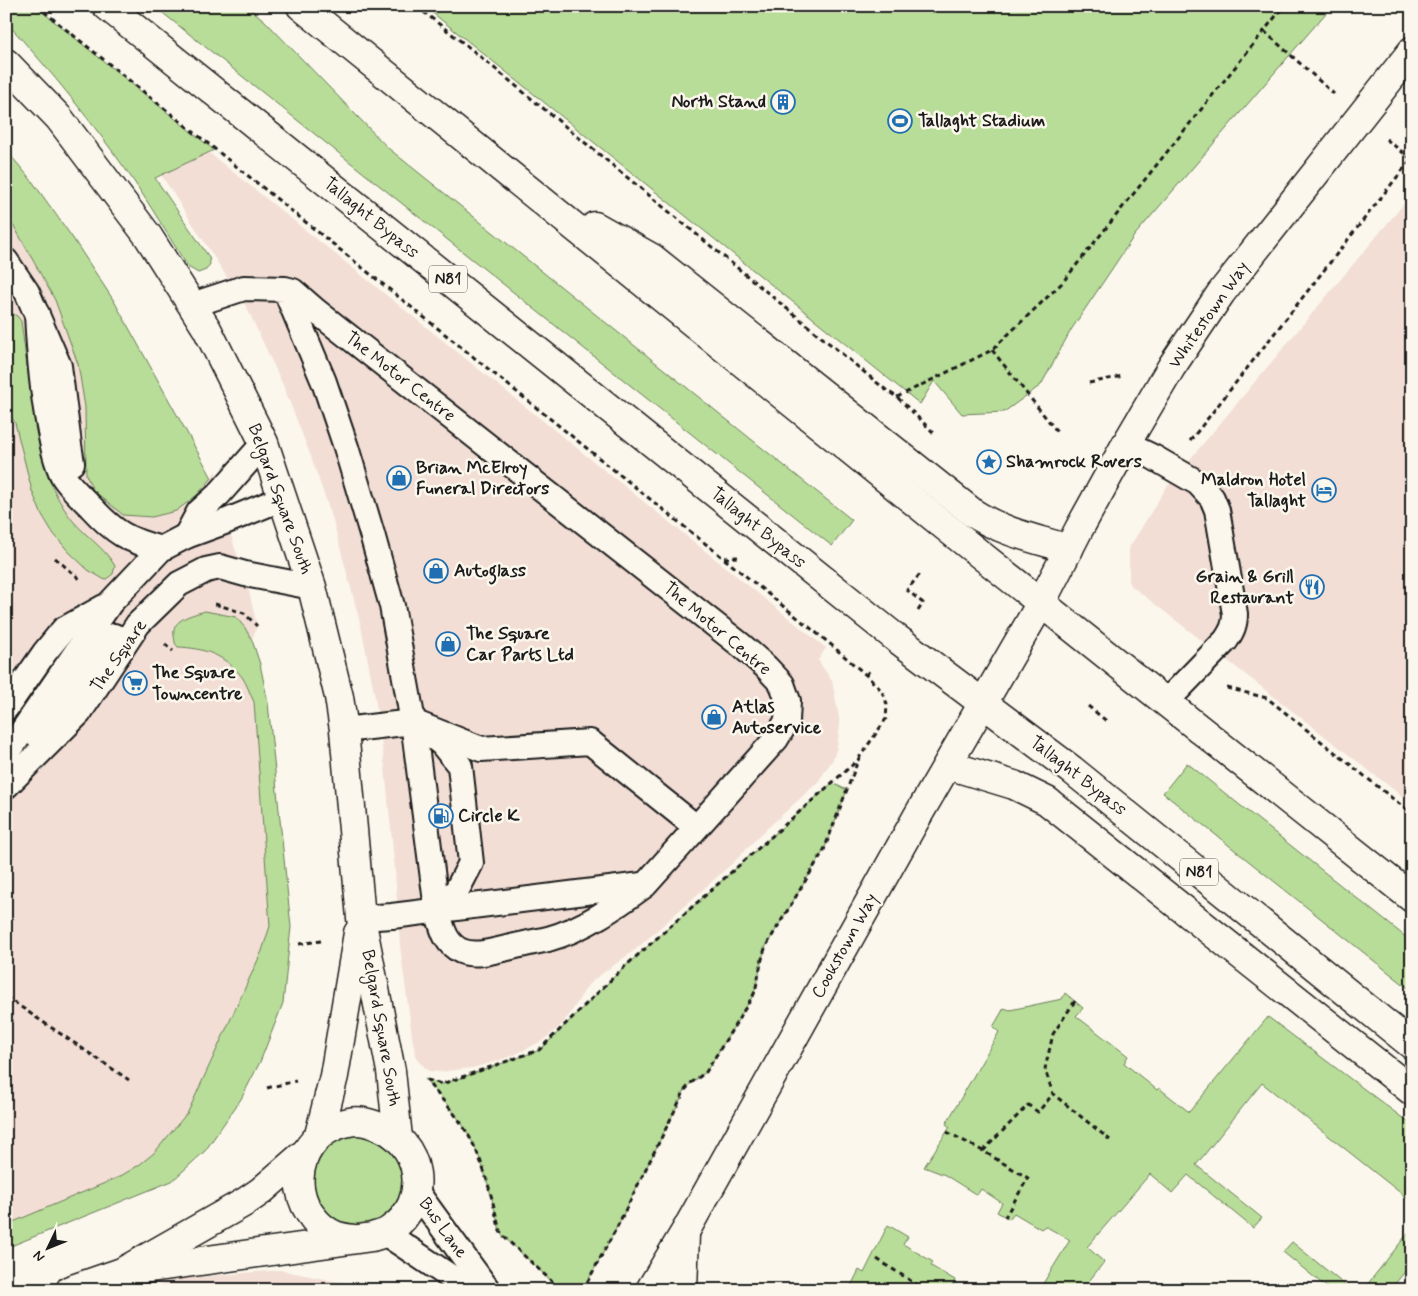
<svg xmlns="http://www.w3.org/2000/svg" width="1418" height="1296" font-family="Mynerve,sans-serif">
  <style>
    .built { fill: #f2ded5 }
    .green { fill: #b8dd98; stroke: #6a7c5a }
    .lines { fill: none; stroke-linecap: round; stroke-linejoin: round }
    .lane-casing { stroke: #1c1c1c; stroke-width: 28 }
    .secondary-casing { stroke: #1c1c1c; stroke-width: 31 }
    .primary-casing { stroke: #1c1c1c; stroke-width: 31 }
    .path { stroke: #1c1c1c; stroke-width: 3; stroke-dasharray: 5 4; stroke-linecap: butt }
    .lane { stroke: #fbf7ec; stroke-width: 24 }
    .secondary { stroke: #fbf7ec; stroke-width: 28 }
    .primary { stroke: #fbf7ec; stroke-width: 28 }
    .labels { text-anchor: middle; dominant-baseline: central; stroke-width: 5; stroke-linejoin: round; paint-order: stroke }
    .shield { fill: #fbf7ec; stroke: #5f5e5a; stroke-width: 1 }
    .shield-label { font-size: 16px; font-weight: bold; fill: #1c1c1c }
    .poi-label { font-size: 18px; font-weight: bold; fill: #1c1c1c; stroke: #fbf7ec; text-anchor: start }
    .street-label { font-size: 18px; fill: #1c1c1c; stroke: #fbf7ec }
  </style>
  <rect width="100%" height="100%" fill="#fbf7ec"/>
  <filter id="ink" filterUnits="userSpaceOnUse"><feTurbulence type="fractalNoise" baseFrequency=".02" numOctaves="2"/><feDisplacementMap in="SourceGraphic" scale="10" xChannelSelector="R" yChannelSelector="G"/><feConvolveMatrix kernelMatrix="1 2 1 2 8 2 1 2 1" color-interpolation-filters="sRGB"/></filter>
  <g filter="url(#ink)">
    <!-- built -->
    <g class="built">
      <path d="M157 111 826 648 818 660 832 681 838 712 840 725 837 747 833 759 818 782 761 834 736 860 635 950 596 978 588 985 570 1014 562 1024 552 1033 542 1041 516 1054 494 1062 472 1068 439 1072 429 1071 419 1062 417 1058 413 1043 400 946 395 871 385 768 375 697 361 626 348 577 332 517 310 454 283 385 247 308 136 136Z"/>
      <path d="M6 150 32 181 72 237 114 301 211 478 216 471 219 494 235 549 245 574 257 626 252 640 260 664 268 703 291 927 283 1003 272 1033 260 1062 241 1099 205 1151 172 1181 6 1248Z"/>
      <path d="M1412 194V804L1129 584V548L1166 488Z"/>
      <path d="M280 1270 378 1290H149L176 1279Z"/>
    </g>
    <!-- green -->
    <g class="green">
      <path d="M6 6H35L214 150 155 178 209 257 210 264 206 270 198 273 188 267C169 237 151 206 131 177 93 123 51 71 6 22Z"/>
      <path d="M154 6H247L265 21 388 148 852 520 832 546Z"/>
      <path d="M424 6H1332L1134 236 1071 330 1041 385 1004 412 962 414 934 381 920 404Z"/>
      <path d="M6 150 32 181 72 237 114 301 212 478 196 496 176 511 152 517 123 515 93 490 86 475 85 407 78 364 55 300 15 228 6 217Z"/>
      <path d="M6 310 17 316 21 321C25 352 29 382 34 412 39 450 45 480 67 513 80 533 103 545 115 566L113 574 105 580 88 570 68 551 53 533 41 513 32 491 15 423 6 407Z"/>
      <path d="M205 611 236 617 245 628 252 640 260 664 268 703 291 927 283 1003 260 1062 241 1099 205 1151 172 1181 6 1248V1225L119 1177 139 1165 154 1153 188 1112 262 951 270 926 254 702C250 694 247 684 242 677 225 655 204 648 178 647 174 643 175 641 174 636 171 619 192 615 205 611Z"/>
      <path d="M1187 763 1412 942V991L1163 793Z"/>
      <path d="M832 783 847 790 824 850 766 946C760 962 759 978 754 994L706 1072 691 1083 685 1090 616 1229 583 1290H561L503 1236 500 1231C491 1197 485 1163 467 1132 456 1113 439 1096 425 1079L443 1084 540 1050 621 970Z"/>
      <path d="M1065 993 1083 1008 1076 1016 1128 1056 1124 1063 1157 1090 1159 1088 1189 1112 1268 1017 1412 1125V1202L1262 1083 1196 1165 1262 1218 1253 1228 1188 1175 1172 1193 1150 1174 1087 1247 1104 1262 1082 1290H1039L1070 1240 1045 1226 1041 1229 1014 1213 1009 1219 997 1212 1002 1203 981 1189 977 1195 945 1175 924 1167 950 1127 946 1124 999 1032 993 1027 1004 1008 1010 1010 1062 999Z"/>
      <path d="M356 1124 405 1149 401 1216 354 1236 310 1208 309 1153Z"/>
      <path d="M888 1225 908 1237 903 1244 933 1262 931 1266 955 1280 950 1290H849L859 1270 864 1273Z"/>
      <path d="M1412 1228V1263L1390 1290H1363Z"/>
      <path d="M1292 1242 1351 1290H1330L1283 1252Z"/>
    </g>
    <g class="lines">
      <!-- lane casing -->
      <g class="lane-casing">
        <g id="lane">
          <path d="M6 261 27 292 59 366 69 445 72 463"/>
          <path d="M192 305 244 288 285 289 293 291 316 311 742 646 766 667 782 684 788 701 787 721 776 739 645 885C615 907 584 929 548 939 534 942 520 945 507 948 493 951 476 957 461 951 444 943 442 926 437 910L413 722 392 606 372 534 346 447 324 382 285 289"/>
          <path d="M37 314C39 355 42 392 50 432 53 447 56 462 63 476 70 487 82 498 91 507 115 533 127 540 161 549"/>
          <path d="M1126 444 1153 457 1198 483 1212 498 1217 510 1235 614C1235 625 1232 631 1226 640L1166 702"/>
          <path d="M186 536 199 512 219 494 264 443"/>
          <path d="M6 708 45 652 63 630 104 607"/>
          <path d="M344 730 413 722 481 749 590 742 696 827"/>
          <path d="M427 732 442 744 460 766 471 863 457 890 437 910"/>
          <path d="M39 737 104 646 114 636"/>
          <path d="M6 755 110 603 161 549 186 536 227 521 283 498"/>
          <path d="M6 786 79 713 138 624 179 584 206 570 220 567 245 574 312 587"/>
          <path d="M361 918 392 916 642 885"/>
          <path d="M416 1191 488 1290"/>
          <path d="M385 1233 470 1290"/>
        </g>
      </g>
      <!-- secondary casing -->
      <g class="secondary-casing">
        <g id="secondary">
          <path d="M6 63 59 118 148 236 207 329 264 443 312 587 339 697 344 730 361 918 391 1071 398 1138"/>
          <path d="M319 1135 334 1076 358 933"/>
          <path d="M122 1272 372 1237C378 1235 385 1234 390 1230 432 1202 422 1140 375 1125 367 1122 357 1120 349 1122 303 1130 284 1183 314 1219 319 1225 327 1232 335 1235 340 1237 347 1238 353 1239"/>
          <path d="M70 1290 122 1272 245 1202 261 1191 306 1152"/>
          <path d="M650 1290 685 1232 917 817 1041 603 1079 529 1126 444 1172 366 1221 293 1412 51"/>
          <path d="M683 1290 685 1234"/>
        </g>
      </g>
      <!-- primary casing -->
      <g class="primary-casing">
        <g id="primary">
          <path d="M107 6 896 638 1072 770 1412 1045"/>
          <path d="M301 6 952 532 1412 898"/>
          <path d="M595 226 652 258 973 513C1002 532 1036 539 1069 549"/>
          <path d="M948 765 1014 785 1047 801 1412 1091"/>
        </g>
      </g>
      <!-- path -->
      <g class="path">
        <path d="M37 6 829 643 866 675 881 690 885 698 887 705 886 719 859 758 824 850 766 946C760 962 759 978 754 994L706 1072 691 1083 685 1090 616 1229 583 1290"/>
        <path d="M416 6 471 49 886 390 897 397 936 435"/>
        <path d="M1264 31 1334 94"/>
        <path d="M1386 139 1411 159"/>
        <path d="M992 350 1059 434"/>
        <path d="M1089 383 1123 376"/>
        <path d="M897 397 992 350 1062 283 1284 6"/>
        <path d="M1190 441 1412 158"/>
        <path d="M55 558 81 580"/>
        <path d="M724 558 738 557"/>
        <path d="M215 604 244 613 257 626"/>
        <path d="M918 611 923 603 907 590 920 574"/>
        <path d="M165 644 173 651"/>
        <path d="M866 675 870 670"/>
        <path d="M1227 688 1267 698 1412 814"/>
        <path d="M1088 706 1109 723"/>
        <path d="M299 944 321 941"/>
        <path d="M6 997 129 1080"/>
        <path d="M1075 1001 1053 1034 1045 1069 1053 1094 1110 1140"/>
        <path d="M427 1080 442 1084 539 1050 621 970 859 759"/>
        <path d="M430 1085C442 1100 457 1115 466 1131 485 1162 491 1197 500 1231L503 1236 561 1290"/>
        <path d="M267 1088 296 1081"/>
        <path d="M947 1132 983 1151 1028 1178 1005 1217"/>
        <path d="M983 1151 1028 1105 1038 1112 1053 1094"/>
        <path d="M877 1259 925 1290"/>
        <path d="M298 1285 308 1290"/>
        <path d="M1207 1290 1212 1283"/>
      </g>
      <!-- lane -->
      <use href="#lane" class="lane"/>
      <!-- secondary -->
      <use href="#secondary" class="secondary"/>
      <!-- primary -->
      <use href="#primary" class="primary"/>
    </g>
  </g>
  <!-- icons -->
  <defs>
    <g id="building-ring" transform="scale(1.25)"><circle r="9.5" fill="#fbf7ec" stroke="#1f6fb2" stroke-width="1.5"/><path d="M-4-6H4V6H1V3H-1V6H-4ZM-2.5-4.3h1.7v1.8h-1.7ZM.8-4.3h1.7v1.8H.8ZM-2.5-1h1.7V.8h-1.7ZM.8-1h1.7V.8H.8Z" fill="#1f6fb2"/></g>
    <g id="stadium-ring" transform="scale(1.25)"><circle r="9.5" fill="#fbf7ec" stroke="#1f6fb2" stroke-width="1.5"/><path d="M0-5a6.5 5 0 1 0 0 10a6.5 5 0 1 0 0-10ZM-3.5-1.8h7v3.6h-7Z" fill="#1f6fb2"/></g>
    <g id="sight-ring" transform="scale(1.25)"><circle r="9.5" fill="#fbf7ec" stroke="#1f6fb2" stroke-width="1.5"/><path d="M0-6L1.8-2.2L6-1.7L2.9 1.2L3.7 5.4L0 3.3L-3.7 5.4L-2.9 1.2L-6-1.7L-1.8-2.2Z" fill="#1f6fb2"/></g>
    <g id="shop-ring" transform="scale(1.25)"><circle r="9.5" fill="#fbf7ec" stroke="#1f6fb2" stroke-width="1.5"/><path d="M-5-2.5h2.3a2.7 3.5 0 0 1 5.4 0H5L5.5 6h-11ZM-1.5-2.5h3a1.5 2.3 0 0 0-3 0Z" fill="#1f6fb2"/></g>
    <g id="hotel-ring" transform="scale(1.25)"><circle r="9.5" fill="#fbf7ec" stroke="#1f6fb2" stroke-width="1.5"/><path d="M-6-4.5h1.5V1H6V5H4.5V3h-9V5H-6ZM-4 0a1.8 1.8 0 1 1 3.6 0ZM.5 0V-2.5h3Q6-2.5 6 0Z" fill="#1f6fb2"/></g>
    <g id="restaurant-ring" transform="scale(1.25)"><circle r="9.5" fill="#fbf7ec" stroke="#1f6fb2" stroke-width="1.5"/><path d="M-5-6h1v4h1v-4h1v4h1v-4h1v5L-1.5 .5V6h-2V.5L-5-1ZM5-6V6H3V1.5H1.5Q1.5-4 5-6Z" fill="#1f6fb2"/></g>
    <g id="supermarket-ring" transform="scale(1.25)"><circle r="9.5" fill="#fbf7ec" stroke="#1f6fb2" stroke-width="1.5"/><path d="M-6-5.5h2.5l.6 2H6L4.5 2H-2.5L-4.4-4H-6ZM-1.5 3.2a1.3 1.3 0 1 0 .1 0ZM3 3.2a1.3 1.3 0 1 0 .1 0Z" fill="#1f6fb2"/></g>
    <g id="fuel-ring" transform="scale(1.25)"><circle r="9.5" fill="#fbf7ec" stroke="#1f6fb2" stroke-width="1.5"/><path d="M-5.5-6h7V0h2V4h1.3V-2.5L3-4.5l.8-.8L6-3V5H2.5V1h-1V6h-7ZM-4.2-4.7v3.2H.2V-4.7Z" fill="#1f6fb2"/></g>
  </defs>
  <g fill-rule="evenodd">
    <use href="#building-ring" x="783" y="102"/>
    <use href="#stadium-ring" x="900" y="121"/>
    <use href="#sight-ring" x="989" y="462"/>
    <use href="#shop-ring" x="399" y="478"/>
    <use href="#hotel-ring" x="1324" y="490"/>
    <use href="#shop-ring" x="436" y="571"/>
    <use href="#restaurant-ring" x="1312" y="587"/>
    <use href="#shop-ring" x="448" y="644"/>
    <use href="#supermarket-ring" x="135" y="683"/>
    <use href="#shop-ring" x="714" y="717"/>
    <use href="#fuel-ring" x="441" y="816"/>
  </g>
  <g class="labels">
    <!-- shield labels -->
    <g class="shield">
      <rect x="429" y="265.5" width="38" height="27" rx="4"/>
      <rect x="1180" y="858.5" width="38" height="27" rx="4"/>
    </g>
    <g class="shield-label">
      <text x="448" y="279">N81</text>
      <text x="1199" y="872">N81</text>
    </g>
    <!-- poi labels -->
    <g class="poi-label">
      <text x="766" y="102" text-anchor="end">North Stand</text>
      <text x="918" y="121">Tallaght Stadium</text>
      <text x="1006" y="462">Shamrock Rovers</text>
      <text x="416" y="468">Brian McElroy<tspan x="416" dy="21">Funeral Directors</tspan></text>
      <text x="1306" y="480" text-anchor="end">Maldron Hotel<tspan x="1306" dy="21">Tallaght</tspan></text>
      <text x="454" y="571">Autoglass</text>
      <text x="1294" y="577" text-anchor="end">Grain &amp; Grill<tspan x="1294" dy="21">Restaurant</tspan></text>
      <text x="466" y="634">The Square<tspan x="466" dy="21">Car Parts Ltd</tspan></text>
      <text x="152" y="673">The Square<tspan x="152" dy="21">Towncentre</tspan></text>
      <text x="732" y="707">Atlas<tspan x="732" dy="21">Autoservice</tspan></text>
      <text x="458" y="816">Circle K</text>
    </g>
    <!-- street labels -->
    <g class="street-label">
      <text transform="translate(371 218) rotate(39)">Tallaght Bypass</text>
      <text transform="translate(1209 315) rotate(-55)">Whitestown Way</text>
      <text transform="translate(400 377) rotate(38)">The Motor Centre</text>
      <text transform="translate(280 499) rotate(70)">Belgard Square South</text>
      <text transform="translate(758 528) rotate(39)">Tallaght Bypass</text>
      <text transform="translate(717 629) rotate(40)">The Motor Centre</text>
      <text transform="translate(119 656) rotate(-55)">The Square</text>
      <text transform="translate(1078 776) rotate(38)">Tallaght Bypass</text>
      <text transform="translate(845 946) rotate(-61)">Cookstown Way</text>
      <text transform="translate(381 1028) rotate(80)">Belgard Square South</text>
      <text transform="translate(443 1228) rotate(54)">Bus Lane</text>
    </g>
  </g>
  <!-- margin -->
  <rect width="1418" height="1296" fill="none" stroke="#fbf7ec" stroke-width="25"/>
  <rect x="12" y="12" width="1393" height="1271" fill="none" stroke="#1c1c1c" stroke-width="2" filter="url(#ink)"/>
  <!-- north arrow -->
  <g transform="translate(48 1248) rotate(227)" stroke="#fbf7ec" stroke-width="4" paint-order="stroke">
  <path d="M0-4L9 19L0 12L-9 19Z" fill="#1c1c1c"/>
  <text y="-8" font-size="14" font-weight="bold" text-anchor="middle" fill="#1c1c1c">N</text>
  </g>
</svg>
